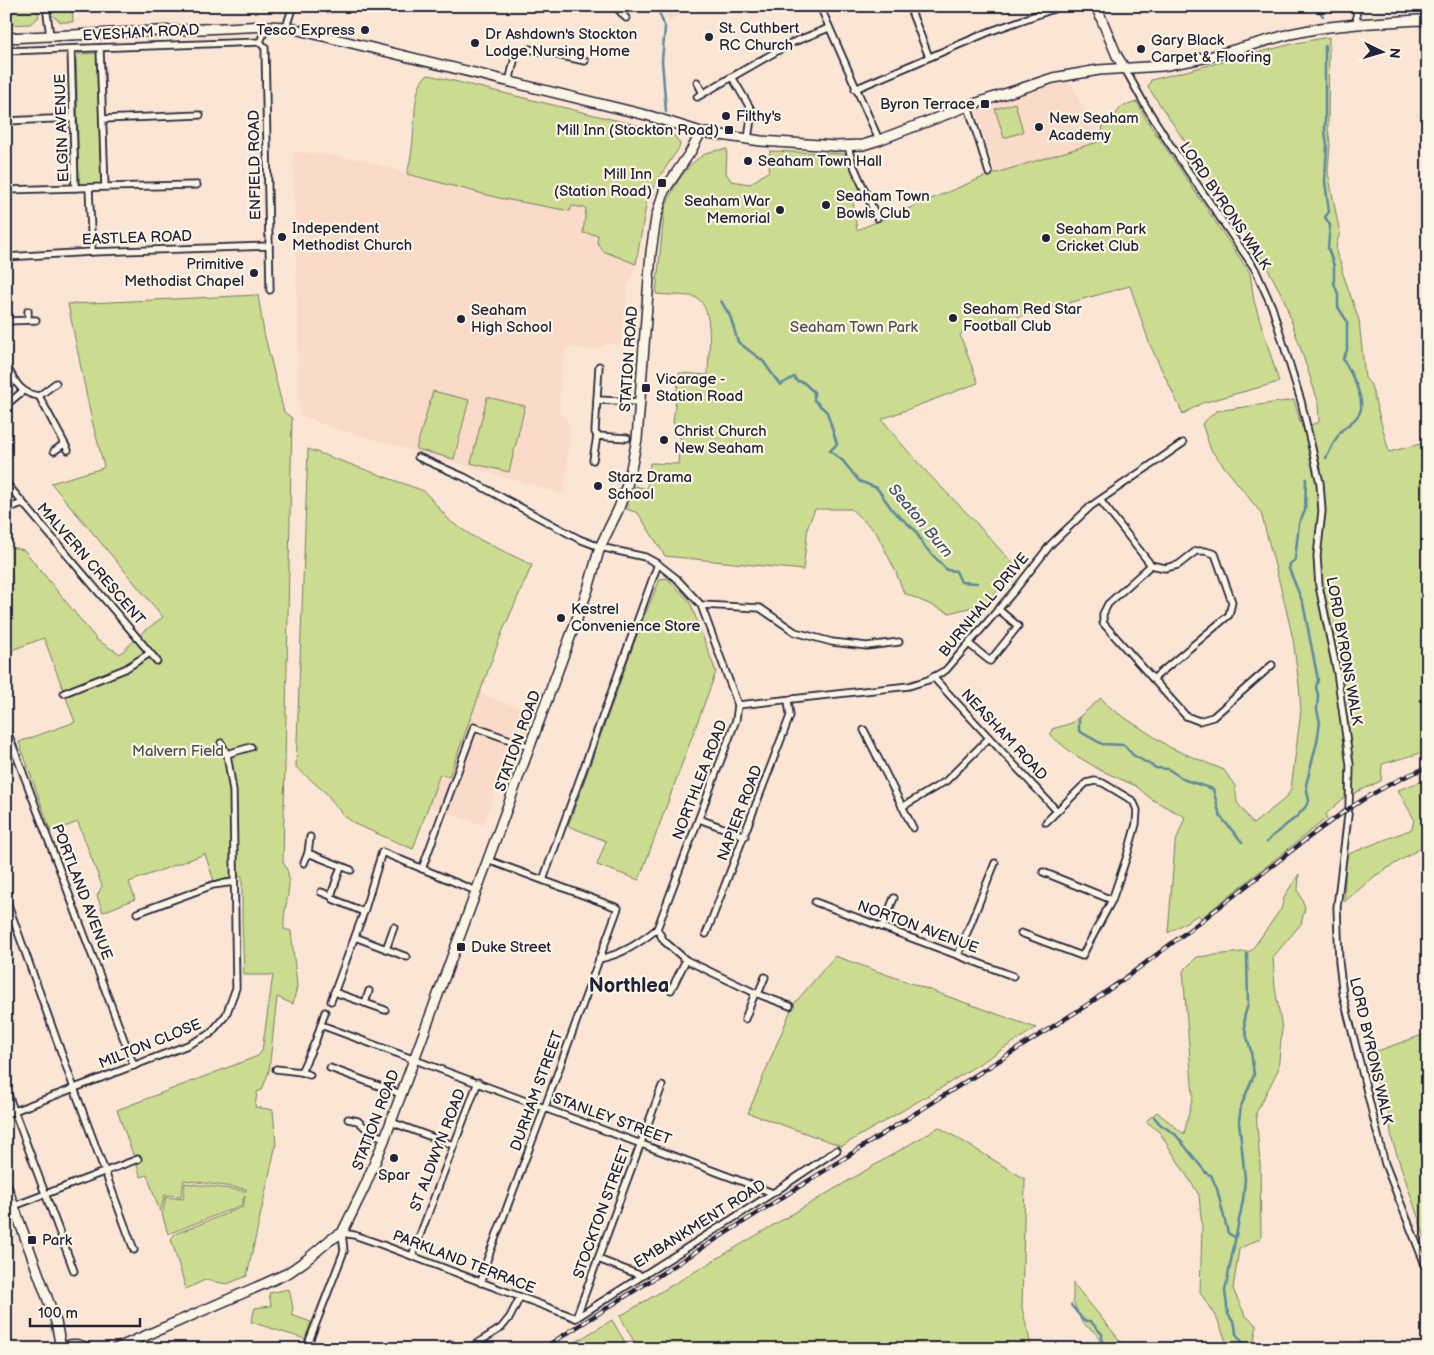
<svg xmlns="http://www.w3.org/2000/svg" width="1434" height="1355" font-family="'Balsamiq Sans',sans-serif">
  <style>
    .built { fill: #fadac8 }
    .green { fill: #cbdb8f; stroke: #767e65 }
    .lines { fill: none; stroke-linecap: round; stroke-linejoin: round }
    .stream { stroke: #5d89a1; stroke-width: 2.5 }
    .street-casing { stroke: #22223b; stroke-width: 9 }
    .secondary-casing { stroke: #22223b; stroke-width: 12 }
    .street { stroke: #fcf5e5; stroke-width: 5.5 }
    .secondary { stroke: #fcf5e5; stroke-width: 9 }
    .rail-casing { stroke: #22223b; stroke-width: 4.5 }
    .rail { stroke: #fcf5e5; stroke-width: 2.5; stroke-dasharray: 8; stroke-linecap: butt }
    .poi-dot { fill: #22223b; stroke: #fcf5e5; stroke-width: 2 }
    .labels { text-anchor: middle; dominant-baseline: central; stroke-width: 4.5; stroke-linejoin: round; paint-order: stroke }
    .poi-label { font-size: 15px; fill: #22223b; stroke: #fcf5e5; text-anchor: start }
    .street-label { font-size: 15px; fill: #22223b; stroke: #fcf5e5 }
    .park-label { font-size: 15px; fill: #4c5050; stroke: #fcf5e5 }
    .water-label { font-size: 16px; font-style: italic; fill: #3f566e; stroke: #fcf5e5 }
    .district-label { font-size: 20px; font-weight: bold; fill: #22223b; stroke: #fcf5e5 }
  </style>
  <rect width="100%" height="100%" fill="#fbe5d4"/>
  <filter id="ink" filterUnits="userSpaceOnUse"><feTurbulence type="fractalNoise" baseFrequency=".02" numOctaves="2"/><feDisplacementMap in="SourceGraphic" scale="10" xChannelSelector="R" yChannelSelector="G"/><feConvolveMatrix kernelMatrix="1 2 1 2 8 2 1 2 1" color-interpolation-filters="sRGB"/></filter>
  <g filter="url(#ink)">
    <!-- built -->
    <g class="built">
      <path d="M261 6H285L282 16 261 13Z"/>
      <path d="M665 6H699L668 21Z"/>
      <path d="M1069 80 1086 113 1092 112 1102 141 996 173 976 109Z"/>
      <path d="M293 151 364 160 407 174 586 209 598 235 621 259 636 264 627 289 621 345 607 344 594 350 566 346 560 385 559 411 561 416 568 423 570 431 564 494 328 426 300 415Z"/>
      <path d="M479 694 535 713 509 784 498 782 483 825 429 806 440 774 449 777Z"/>
    </g>
    <!-- green -->
    <g class="green">
      <path d="M6 6H37L39 17 30 24 6 25Z"/>
      <path d="M49 6H72L73 22H61L51 15Z"/>
      <path d="M1329 37 1328 127 1330 144 1328 172 1340 234C1337 240 1335 248 1337 255 1339 262 1343 264 1342 271L1359 320 1365 378 1371 385 1389 452 1428 442V751L1382 764 1381 781 1344 798 1326 814 1327 818 1201 918 1198 915 1168 933 1175 844 1185 817 1151 799 1136 786 1100 770 1072 753 1050 735 1052 729 1072 723 1101 698 1113 710 1171 748 1224 770 1235 786 1237 802 1253 824 1286 798 1291 789 1301 711 1299 685 1293 639 1283 596 1261 513 1211 450 1202 424 1216 411 1294 400 1302 428 1319 422 1318 401 1284 299 1255 245 1148 87 1151 80 1296 43Z"/>
      <path d="M97 53 101 185 79 186 76 54Z"/>
      <path d="M429 75 669 133 675 136 680 144 679 148 656 182 647 200 636 264 603 251 597 242 598 235 583 233 586 208 572 206 570 211 499 198 407 174C410 163 412 151 413 139 415 126 413 78 429 75Z"/>
      <path d="M1137 102 1148 122 1250 273 1254 301 1279 382 1202 403 1183 414 1150 345 1130 286 1007 320 966 329 960 335 978 383 882 419C905 450 931 477 957 503 978 523 995 546 1016 566L988 603 949 613 904 593 895 570 876 532 851 509H815L808 526 803 570 665 556 638 513 626 509 635 486 647 489 650 463 678 464 681 428 673 423 679 373 708 375C708 355 716 307 695 297 688 295 664 295 656 294L664 213C670 191 686 163 707 153 713 150 721 150 727 149L726 173 731 181 750 184 769 171 770 151 847 154 861 192 852 195 857 230 986 176 1101 141 1103 124 1106 120 1116 114 1121 107Z"/>
      <path d="M1015 103 1023 132 1004 138 995 109Z"/>
      <path d="M258 295 264 333 284 412 292 418 283 862C285 865 287 870 288 873 292 892 282 911 284 929L291 931 297 986 293 1004 277 997 269 1071 262 1090 257 1092 255 1107 273 1110 276 1144 247 1276 227 1284 205 1280 186 1289 171 1239 175 1234 243 1207 245 1195 242 1205 168 1234 162 1214 166 1197 183 1199 185 1183 246 1191V1189L184 1180 181 1196 165 1195 160 1212 147 1175 141 1177 117 1110 258 1056 262 1051 273 975H244L242 921V876L214 881 205 854 129 882 135 899 103 912 97 896 102 886 78 822 51 832 19 742 75 722 44 638 9 651 6 645V546L24 550 97 640 120 654 143 632 163 617 51 483 103 468 104 466 91 417 68 304Z"/>
      <path d="M433 391 469 400 454 459 416 449Z"/>
      <path d="M487 397 525 406 509 472 471 463Z"/>
      <path d="M308 449 424 491 451 522 474 537 532 565 501 635 449 777 440 774 413 849 357 825 343 815 326 793 296 767Z"/>
      <path d="M667 578 690 602 716 672 639 880 597 865 606 841 568 826 641 624 660 579Z"/>
      <path d="M1428 779V842L1424 846 1375 876 1344 902 1346 855 1412 829 1414 819 1398 790Z"/>
      <path d="M1299 874 1298 890 1305 907 1301 924 1273 957 1275 987 1282 1029 1278 1070 1256 1113 1260 1163 1261 1238 1239 1249 1233 1289 1245 1315 1257 1326 1252 1349H1229L1218 1321 1200 1292 1202 1228 1199 1195 1160 1133 1146 1121 1157 1112 1184 1134 1193 1096 1183 971 1197 957 1251 951 1281 909 1285 895Z"/>
      <path d="M835 956 1036 1028 941 1088 842 1146 748 1113 793 1005Z"/>
      <path d="M1428 1033V1247L1392 1140 1388 1109 1366 1055Z"/>
      <path d="M939 1127 1025 1179 1022 1308 1032 1349H638L620 1316Z"/>
      <path d="M1073 1283 1122 1343 1128 1349H1104L1096 1333 1082 1323 1073 1301Z"/>
      <path d="M289 1289 293 1308 291 1315 311 1322 305 1339 251 1322 255 1308 271 1306 269 1293Z"/>
      <path d="M612 1320 629 1349H564Z"/>
    </g>
    <g class="lines">
      <!-- stream -->
      <g class="stream">
        <path d="M657 6 665 28 662 60 666 112"/>
        <path d="M1315 6 1323 16"/>
        <path d="M1325 46V132L1327 145 1325 181 1329 212 1325 217 1330 225 1328 248 1334 266V283L1338 294V307L1347 321V350L1343 359C1350 371 1367 402 1359 414 1355 421 1347 425 1342 430 1335 438 1331 450 1326 458"/>
        <path d="M721 301 730 316 738 342 763 361 780 385 794 377 797 381 803 382 814 392V400L827 412 837 444 830 451 843 461 859 481 877 488 893 511 915 530 925 547 947 570 956 571 961 582 977 583"/>
        <path d="M1079 718V731L1102 744 1124 745 1133 755 1156 768 1168 769 1185 780 1213 789 1220 816 1242 842"/>
        <path d="M1267 842C1279 827 1300 819 1309 801L1306 785 1317 742 1320 722 1317 710 1318 695 1316 687 1318 680 1303 603 1289 569 1290 564 1295 560 1299 523 1305 511 1306 479"/>
        <path d="M1247 954 1248 1004 1244 1018 1245 1030 1251 1051 1254 1075 1241 1106 1239 1121 1245 1179 1243 1200 1225 1291 1228 1314 1235 1325 1236 1334 1248 1349"/>
        <path d="M1154 1117 1160 1124 1176 1135 1207 1174 1211 1175 1217 1189 1228 1233 1236 1238"/>
        <path d="M1071 1305 1084 1321H1090L1102 1334V1343L1108 1349"/>
      </g>
      <!-- street casing -->
      <g class="street-casing">
        <g id="street">
          <path d="M46 6 50 36"/>
          <path d="M615 6 626 18"/>
          <path d="M820 6 879 140"/>
          <path d="M909 6 929 57"/>
          <path d="M1356 6 1357 24"/>
          <path d="M286 27 293 6"/>
          <path d="M260 42 265 48 270 290"/>
          <path d="M260 42 267 26"/>
          <path d="M71 49 75 188 105 187 100 48"/>
          <path d="M6 51 260 42"/>
          <path d="M1125 69 1145 105 1169 143 1255 269 1272 307 1301 401 1320 483 1322 511 1317 556 1319 586 1337 672 1350 765 1349 807 1337 907 1339 962 1343 995 1385 1164 1428 1272"/>
          <path d="M732 77 752 111 748 139"/>
          <path d="M509 82 516 53 529 49 585 61"/>
          <path d="M697 82 703 93"/>
          <path d="M855 89 991 31 1062 6"/>
          <path d="M697 97 791 43 829 28"/>
          <path d="M968 106 989 173"/>
          <path d="M103 119 200 115"/>
          <path d="M6 121 73 118"/>
          <path d="M848 146 852 162 877 218"/>
          <path d="M105 187 197 185"/>
          <path d="M89 188 92 252"/>
          <path d="M6 190 75 188"/>
          <path d="M6 257 92 252 269 246"/>
          <path d="M28 311V320"/>
          <path d="M6 321 36 320"/>
          <path d="M6 365C15 381 20 394 39 396L68 450"/>
          <path d="M39 396 56 383"/>
          <path d="M597 400 640 402"/>
          <path d="M6 405 23 391"/>
          <path d="M597 436 595 432 599 366"/>
          <path d="M54 451 64 444"/>
          <path d="M418 457 464 477 579 539 600 547 645 557 658 564 677 579 701 605 738 705 736 720 657 929C638 944 623 954 599 959"/>
          <path d="M593 460 597 436 627 438"/>
          <path d="M6 483 157 661"/>
          <path d="M1100 500 1151 565 1165 568 1178 565 1196 551H1205L1215 554 1232 602 1229 615 1153 679"/>
          <path d="M6 509 23 503"/>
          <path d="M1151 565 1108 604 1103 614V623L1186 716 1199 721 1213 717 1272 665"/>
          <path d="M701 605 760 608 795 632 832 642 867 646 899 642"/>
          <path d="M969 644 990 661 1018 626 998 609"/>
          <path d="M933 677 1057 811"/>
          <path d="M64 693 125 669 150 653"/>
          <path d="M738 705 909 686 928 680 946 670 1015 590 1051 544 1091 506 1183 443"/>
          <path d="M6 728 134 1066"/>
          <path d="M864 730 913 828"/>
          <path d="M227 754 251 747"/>
          <path d="M902 807 946 781 989 738"/>
          <path d="M699 819 745 836"/>
          <path d="M308 853 351 870"/>
          <path d="M304 863 308 853 310 837"/>
          <path d="M341 866 331 896 333 899 364 912"/>
          <path d="M422 869 474 727 530 747"/>
          <path d="M1043 872 1112 900"/>
          <path d="M543 880 658 564"/>
          <path d="M321 892 331 896"/>
          <path d="M6 899 74 1088 134 1250"/>
          <path d="M815 902 1013 976"/>
          <path d="M137 913 213 885 234 882"/>
          <path d="M882 927 894 898"/>
          <path d="M657 929 664 941 686 960 755 993 790 1006"/>
          <path d="M1021 933 1082 956 1112 900 1127 856 1136 824 1137 810 1133 801 1103 783 1095 781 1086 783 1046 822"/>
          <path d="M706 934 790 716 788 700"/>
          <path d="M355 937 407 957"/>
          <path d="M386 949 394 927"/>
          <path d="M958 955 995 863"/>
          <path d="M671 990 686 960"/>
          <path d="M334 992 385 1010"/>
          <path d="M758 994 765 977"/>
          <path d="M331 1001 364 912 382 852 476 891"/>
          <path d="M365 1003 369 991"/>
          <path d="M745 1019 755 993"/>
          <path d="M321 1025 773 1193"/>
          <path d="M330 1068 401 1094"/>
          <path d="M276 1069 301 1072 310 1075"/>
          <path d="M301 1072 316 1040 325 1012"/>
          <path d="M6 1089 74 1271"/>
          <path d="M6 1114 188 1045 210 1034 226 1015 236 988 233 791 227 754 221 743"/>
          <path d="M348 1119 358 1121 371 1133 385 1138"/>
          <path d="M391 1122 453 1145"/>
          <path d="M6 1209 138 1159"/>
          <path d="M412 1256 478 1082"/>
          <path d="M598 1259 642 1276"/>
          <path d="M481 1283 487 1260 545 1107 618 908 488 860"/>
          <path d="M576 1318 773 1193 837 1150"/>
          <path d="M576 1318 662 1086"/>
          <path d="M451 1344 454 1349"/>
          <path d="M306 1349 344 1251 342 1233 354 1235 380 1244 576 1318"/>
          <path d="M468 1349 501 1328 510 1317 520 1297"/>
        </g>
      </g>
      <!-- secondary casing -->
      <g class="secondary-casing">
        <g id="secondary">
          <path d="M1096 6 1117 56 1125 69"/>
          <path d="M6 38 267 26 286 27 650 116 701 132 761 141 835 146 863 145 879 140 968 106 1053 78 1099 70 1162 66 1209 57 1290 34 1320 28 1357 24 1418 20 1428 21"/>
          <path d="M6 1185 56 1322 61 1348"/>
          <path d="M60 1349C70 1343 79 1343 88 1349"/>
          <path d="M115 1349 266 1283 288 1273 305 1261 330 1240 342 1233 365 1186 385 1138 588 589 600 547 619 508 629 479 637 439 651 252 656 218 664 191 691 151 701 132"/>
        </g>
      </g>
      <!-- street -->
      <use href="#street" class="street"/>
      <!-- secondary -->
      <use href="#secondary" class="secondary"/>
      <!-- rail casing -->
      <g class="rail-casing">
        <path id="rail" d="M542 1349 1087 1005C1145 965 1199 923 1254 880 1309 837 1362 792 1428 767"/>
      </g>
      <!-- rail -->
      <use href="#rail" class="rail"/>
    </g>
  </g>
  <!-- markers -->
  <g class="poi-dot">
    <circle cx="365" cy="30" r="5"/>
    <circle cx="709" cy="37" r="5"/>
    <circle cx="475" cy="43" r="5"/>
    <circle cx="1141" cy="49" r="5"/>
    <rect x="980" y="99" width="10" height="10" rx="2.5"/>
    <circle cx="726" cy="116" r="5"/>
    <circle cx="1039" cy="127" r="5"/>
    <rect x="724" y="125" width="10" height="10" rx="2.5"/>
    <circle cx="748" cy="161" r="5"/>
    <rect x="657" y="178" width="10" height="10" rx="2.5"/>
    <circle cx="826" cy="205" r="5"/>
    <circle cx="780" cy="210" r="5"/>
    <circle cx="282" cy="237" r="5"/>
    <circle cx="1046" cy="238" r="5"/>
    <circle cx="254" cy="273" r="5"/>
    <circle cx="953" cy="318" r="5"/>
    <circle cx="461" cy="319" r="5"/>
    <rect x="641" y="383" width="10" height="10" rx="2.5"/>
    <circle cx="664" cy="440" r="5"/>
    <circle cx="598" cy="486" r="5"/>
    <circle cx="561" cy="618" r="5"/>
    <rect x="456" y="942" width="10" height="10" rx="2.5"/>
    <circle cx="394" cy="1158" r="5"/>
    <rect x="27" y="1235" width="10" height="10" rx="2.5"/>
  </g>
  <g class="labels">
    <!-- poi labels -->
    <g class="poi-label">
      <text x="719" y="28">St. Cuthbert<tspan x="719" dy="17">RC Church</tspan></text>
      <text x="355" y="30" text-anchor="end">Tesco Express</text>
      <text x="485" y="34">Dr Ashdown's Stockton<tspan x="485" dy="17">Lodge Nursing Home</tspan></text>
      <text x="1151" y="40">Gary Black<tspan x="1151" dy="17">Carpet &amp; Flooring</tspan></text>
      <text x="975" y="104" text-anchor="end">Byron Terrace</text>
      <text x="736" y="116">Filthy's</text>
      <text x="1049" y="118">New Seaham<tspan x="1049" dy="17">Academy</tspan></text>
      <text x="719" y="130" text-anchor="end">Mill Inn (Stockton Road)</text>
      <text x="758" y="161">Seaham Town Hall</text>
      <text x="652" y="174" text-anchor="end">Mill Inn<tspan x="652" dy="17">(Station Road)</tspan></text>
      <text x="836" y="196">Seaham Town<tspan x="836" dy="17">Bowls Club</tspan></text>
      <text x="770" y="201" text-anchor="end">Seaham War<tspan x="770" dy="17">Memorial</tspan></text>
      <text x="292" y="228">Independent<tspan x="292" dy="17">Methodist Church</tspan></text>
      <text x="1056" y="229">Seaham Park<tspan x="1056" dy="17">Cricket Club</tspan></text>
      <text x="244" y="264" text-anchor="end">Primitive<tspan x="244" dy="17">Methodist Chapel</tspan></text>
      <text x="963" y="309">Seaham Red Star<tspan x="963" dy="17">Football Club</tspan></text>
      <text x="471" y="310">Seaham<tspan x="471" dy="17">High School</tspan></text>
      <text x="656" y="379">Vicarage -<tspan x="656" dy="17">Station Road</tspan></text>
      <text x="674" y="431">Christ Church<tspan x="674" dy="17">New Seaham</tspan></text>
      <text x="608" y="477">Starz Drama<tspan x="608" dy="17">School</tspan></text>
      <text x="571" y="609">Kestrel<tspan x="571" dy="17">Convenience Store</tspan></text>
      <text x="471" y="947">Duke Street</text>
      <text x="394" y="1175" text-anchor="middle">Spar</text>
      <text x="42" y="1240">Park</text>
    </g>
    <!-- street labels -->
    <g class="street-label">
      <text transform="translate(141 33) rotate(-3)">EVESHAM ROAD</text>
      <text transform="translate(62 128) rotate(-92)">ELGIN AVENUE</text>
      <text transform="translate(255 165) rotate(-91)">ENFIELD ROAD</text>
      <text transform="translate(1225 206) rotate(56)">LORD BYRONS WALK</text>
      <text transform="translate(137 238) rotate(-2)">EASTLEA ROAD</text>
      <text transform="translate(629 359) rotate(-86)">STATION ROAD</text>
      <text transform="translate(91 564) rotate(49)">MALVERN CRESCENT</text>
      <text transform="translate(984 605) rotate(-50)">BURNHALL DRIVE</text>
      <text transform="translate(1344 651) rotate(80)">LORD BYRONS WALK</text>
      <text transform="translate(1004 735) rotate(47)">NEASHAM ROAD</text>
      <text transform="translate(518 741) rotate(-70)">STATION ROAD</text>
      <text transform="translate(700 780) rotate(-69)">NORTHLEA ROAD</text>
      <text transform="translate(740 813) rotate(-69)">NAPIER ROAD</text>
      <text transform="translate(82 892) rotate(69)">PORTLAND AVENUE</text>
      <text transform="translate(918 927) rotate(20)">NORTON AVENUE</text>
      <text transform="translate(150 1044) rotate(-22)">MILTON CLOSE</text>
      <text transform="translate(1371 1051) rotate(77)">LORD BYRONS WALK</text>
      <text transform="translate(537 1091) rotate(-70)">DURHAM STREET</text>
      <text transform="translate(612 1119) rotate(20)">STANLEY STREET</text>
      <text transform="translate(376 1120) rotate(-69)">STATION ROAD</text>
      <text transform="translate(438 1150) rotate(-69)">ST ALDWYN ROAD</text>
      <text transform="translate(602 1212) rotate(-70)">STOCKTON STREET</text>
      <text transform="translate(700 1224) rotate(-32)">EMBANKMENT ROAD</text>
      <text transform="translate(464 1262) rotate(21)">PARKLAND TERRACE</text>
    </g>
    <!-- park labels -->
    <g class="park-label">
      <text x="854" y="327">Seaham Town Park</text>
      <text x="178" y="751">Malvern Field</text>
    </g>
    <!-- water labels -->
    <g class="water-label">
      <text transform="translate(920 521) rotate(50)">Seaton Burn</text>
    </g>
    <!-- district labels -->
    <g class="district-label">
      <text x="629" y="986">Northlea</text>
    </g>
  </g>
  <!-- margin -->
  <rect width="1434" height="1355" fill="none" stroke="#fcf5e5" stroke-width="25"/>
  <rect x="12" y="12" width="1409" height="1330" fill="none" stroke="#22223b" stroke-width="2" filter="url(#ink)"/>
  <!-- north arrow -->
  <g transform="translate(1382 52) rotate(95)" stroke="#fcf5e5" stroke-width="4" paint-order="stroke">
  <path d="M0-4L9 19L0 12L-9 19Z" fill="#22223b"/>
  <text y="-8" font-size="14" font-weight="bold" text-anchor="middle" fill="#22223b">N</text>
  </g>
  <!-- scale -->
  <path d="M30 1318v8h110v-8" fill="none" stroke="#22223b" stroke-width="2.5"/>
  <text x="38" y="1318" font-size="15" fill="#22223b" stroke="#fcf5e5" stroke-width="4" paint-order="stroke">100 m</text>
</svg>
